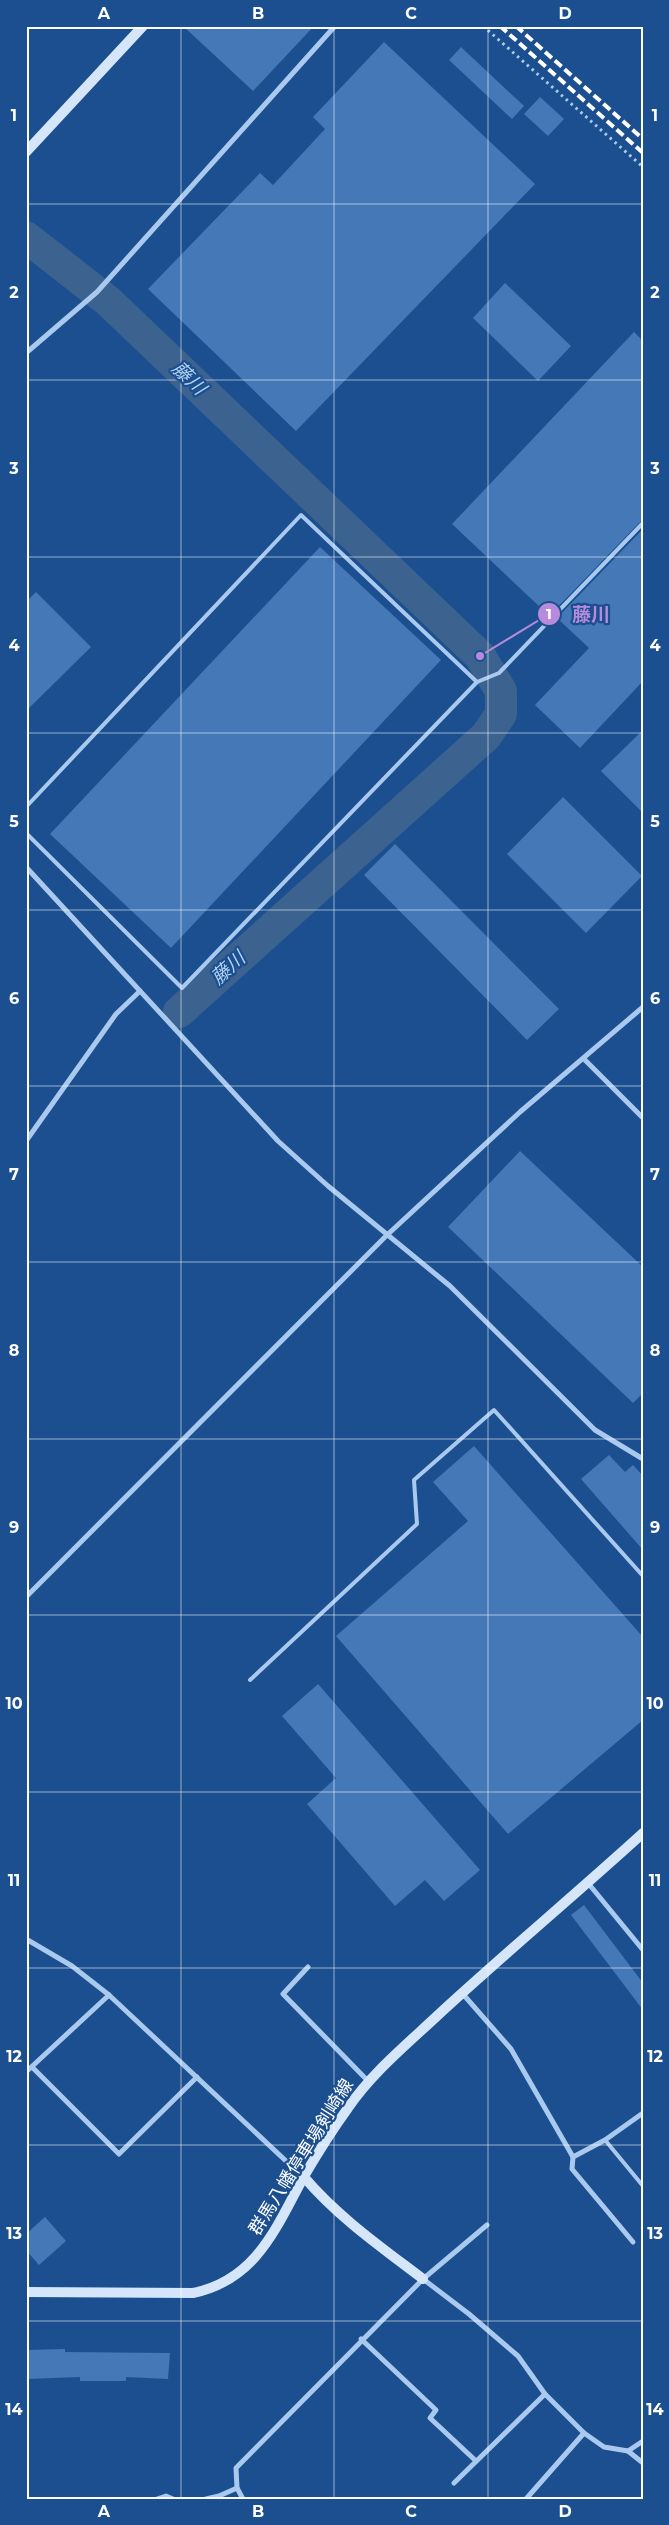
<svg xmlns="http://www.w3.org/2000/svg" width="669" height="2525" font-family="Montserrat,'Noto Sans JP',sans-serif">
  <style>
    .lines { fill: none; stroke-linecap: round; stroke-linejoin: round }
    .river { stroke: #3c6290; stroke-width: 32 }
    .building { fill: #4478b7 }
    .path { stroke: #a9c9ee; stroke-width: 3; stroke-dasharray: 2.5 4; stroke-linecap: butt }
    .lane { stroke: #a9c9ee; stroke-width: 4 }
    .street { stroke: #a9c9ee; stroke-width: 5 }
    .secondary { stroke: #d6e6fa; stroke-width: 10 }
    .rail { stroke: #fff; stroke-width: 4; stroke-dasharray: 9 4; stroke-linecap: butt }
    .grid { fill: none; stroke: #fff; stroke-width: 1; stroke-opacity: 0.55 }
    .labels { text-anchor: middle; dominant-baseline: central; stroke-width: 4.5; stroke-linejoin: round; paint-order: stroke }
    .street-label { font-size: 18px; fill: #fff; stroke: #1b4f8f }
    .water-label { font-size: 19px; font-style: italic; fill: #b5d3f5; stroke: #1b4f8f }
    .leader { fill: none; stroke: #b68bdc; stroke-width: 2 }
    .callout-dot { fill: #b68bdc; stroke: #1b4f8f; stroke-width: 2 }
    .mark-label { font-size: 15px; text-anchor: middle; font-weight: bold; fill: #fff }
    .callout-label { font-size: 19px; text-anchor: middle; font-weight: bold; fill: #b68bdc; stroke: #1b4f8f; stroke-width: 4.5; stroke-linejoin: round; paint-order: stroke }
    .neatline { fill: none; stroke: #fff; stroke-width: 2 }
    .grid-label { font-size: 16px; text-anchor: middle; font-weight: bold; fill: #fff }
  </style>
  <rect width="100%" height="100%" fill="#1b4f8f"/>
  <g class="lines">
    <!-- river -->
    <path class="river" d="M26 237 108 301 480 656 501 691V714L486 736 179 1012"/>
  </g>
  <!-- building -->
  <g class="building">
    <path d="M183 26H314L253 91Z"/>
    <path d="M384 42 535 184 296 431 148 289 260 173 273 185 325 129 313 117Z"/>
    <path d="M461 47 524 106 512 119 449 60Z"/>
    <path d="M540 97 564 119 548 136 524 114Z"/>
    <path d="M505 283 571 346 538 381 473 318Z"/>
    <path d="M634 332 643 341V519L552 613 545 606 542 609 452 524Z"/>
    <path d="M643 529V681L580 748 535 705 589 648 557 618Z"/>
    <path d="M320 547 441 660 171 948 50 834Z"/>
    <path d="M36 592 91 647 26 711V602Z"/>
    <path d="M643 730V813L601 771Z"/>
    <path d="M563 797 642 876 586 933 507 854Z"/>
    <path d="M395 844 559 1009 527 1040 364 875Z"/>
    <path d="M520 1151 643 1267V1393L633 1403 448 1227Z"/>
    <path d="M474 1446 643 1637V1720L508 1834 336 1636 468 1521 433 1482Z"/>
    <path d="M609 1455 625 1472 633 1465 643 1476V1550L581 1479Z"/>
    <path d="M318 1684 480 1870 444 1901 425 1880 395 1906 307 1804 336 1778 282 1716Z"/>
    <path d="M584 1905 643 1983V2010L571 1915Z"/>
    <path d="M45 2217 66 2241 39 2265 26 2250V2234Z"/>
    <path d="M65 2349V2352L170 2353 168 2379 126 2377V2381H80V2377L27 2379 26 2350Z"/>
  </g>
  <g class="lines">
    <!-- path -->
    <path class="path" d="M483 26 643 167"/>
    <!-- lane -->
    <g class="lane">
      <path d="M26 807 301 515 477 682"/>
      <path d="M26 833 182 988 477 682 499 673 643 523"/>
      <path d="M250 1680 417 1524 414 1480 494 1410 643 1576"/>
      <path d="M605 2140 643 2186"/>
    </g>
    <!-- street -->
    <g class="street">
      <path d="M26 353 97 292 335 26"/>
      <path d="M26 867 278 1141 328 1186 450 1286 595 1430 643 1459"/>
      <path d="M584 1059 643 1118"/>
      <path d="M26 1141 116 1014 140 991"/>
      <path d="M26 1597 386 1236 520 1112 643 1007"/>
      <path d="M588 1883 643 1950"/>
      <path d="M26 1939 72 1966 109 1995 303 2177"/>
      <path d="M308 1967 283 1994 368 2081"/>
      <path d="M462 1993 511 2049 573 2157 605 2140 643 2113"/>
      <path d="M32 2067 119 2154 197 2077"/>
      <path d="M26 2072 109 1995"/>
      <path d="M573 2157 572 2169 633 2242"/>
      <path d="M423 2279 469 2314 518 2356 545 2394 584 2433 604 2447 628 2451 643 2463"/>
      <path d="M361 2339 436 2410 430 2418 476 2461"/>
      <path d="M628 2451 643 2441"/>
      <path d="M454 2483 545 2394"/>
      <path d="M157 2499 166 2496 173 2499"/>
      <path d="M206 2499 219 2496 237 2488"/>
      <path d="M243 2499 237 2488 236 2468 423 2279 487 2225"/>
      <path d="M526 2499 584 2433"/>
    </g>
    <!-- secondary -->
    <g class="secondary">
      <path d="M26 152 143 26"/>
      <path d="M304 2177C338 2217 381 2247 423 2279"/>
      <path d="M26 2292 193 2293C256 2280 276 2228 303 2178 317 2154 332 2130 348 2108 372 2073 406 2045 437 2016 504 1954 575 1895 643 1833"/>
    </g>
    <!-- rail -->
    <g class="rail">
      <path d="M500 26 643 153"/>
      <path d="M516 26 643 139"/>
    </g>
  </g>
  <!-- grid -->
  <path class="grid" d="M181 26V2499M334 26V2499M488 26V2499M26 204H643M26 380H643M26 557H643M26 733H643M26 910H643M26 1086H643M26 1262H643M26 1439H643M26 1615H643M26 1792H643M26 1968H643M26 2145H643M26 2321H643"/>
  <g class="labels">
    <!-- street labels -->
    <g class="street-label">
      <text transform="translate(301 2157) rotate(-58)">群馬八幡停車場剣崎線</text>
    </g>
    <!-- water labels -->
    <g class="water-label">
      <text transform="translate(189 378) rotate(44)">藤川</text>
      <text transform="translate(228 968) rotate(-42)">藤川</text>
    </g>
  </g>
  <!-- callouts -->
  <path class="leader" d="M480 656L549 614"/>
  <g class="callout-dot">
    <circle cx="480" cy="656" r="5"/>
    <circle cx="549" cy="614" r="12"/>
  </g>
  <g class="mark-label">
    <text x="549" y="619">1</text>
  </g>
  <g class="callout-label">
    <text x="591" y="621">藤川</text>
  </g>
  <!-- border -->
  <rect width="669" height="2525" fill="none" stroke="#1b4f8f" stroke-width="55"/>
  <rect x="28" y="28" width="614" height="2470" class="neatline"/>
  <g class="grid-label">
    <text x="104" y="19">A</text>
    <text x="258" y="19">B</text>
    <text x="411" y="19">C</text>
    <text x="565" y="19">D</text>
    <text x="14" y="121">1</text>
    <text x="655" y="121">1</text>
    <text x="14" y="298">2</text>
    <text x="655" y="298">2</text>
    <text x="14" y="474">3</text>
    <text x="655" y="474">3</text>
    <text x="14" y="651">4</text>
    <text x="655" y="651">4</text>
    <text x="14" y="827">5</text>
    <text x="655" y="827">5</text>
    <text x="14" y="1004">6</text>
    <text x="655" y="1004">6</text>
    <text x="14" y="1180">7</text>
    <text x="655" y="1180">7</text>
    <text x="14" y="1356">8</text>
    <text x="655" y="1356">8</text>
    <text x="14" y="1533">9</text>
    <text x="655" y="1533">9</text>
    <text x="14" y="1709">10</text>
    <text x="655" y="1709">10</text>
    <text x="14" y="1886">11</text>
    <text x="655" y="1886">11</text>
    <text x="14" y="2062">12</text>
    <text x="655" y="2062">12</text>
    <text x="14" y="2239">13</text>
    <text x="655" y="2239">13</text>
    <text x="14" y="2415">14</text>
    <text x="655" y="2415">14</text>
    <text x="104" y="2517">A</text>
    <text x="258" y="2517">B</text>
    <text x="411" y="2517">C</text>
    <text x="565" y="2517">D</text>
  </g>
</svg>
